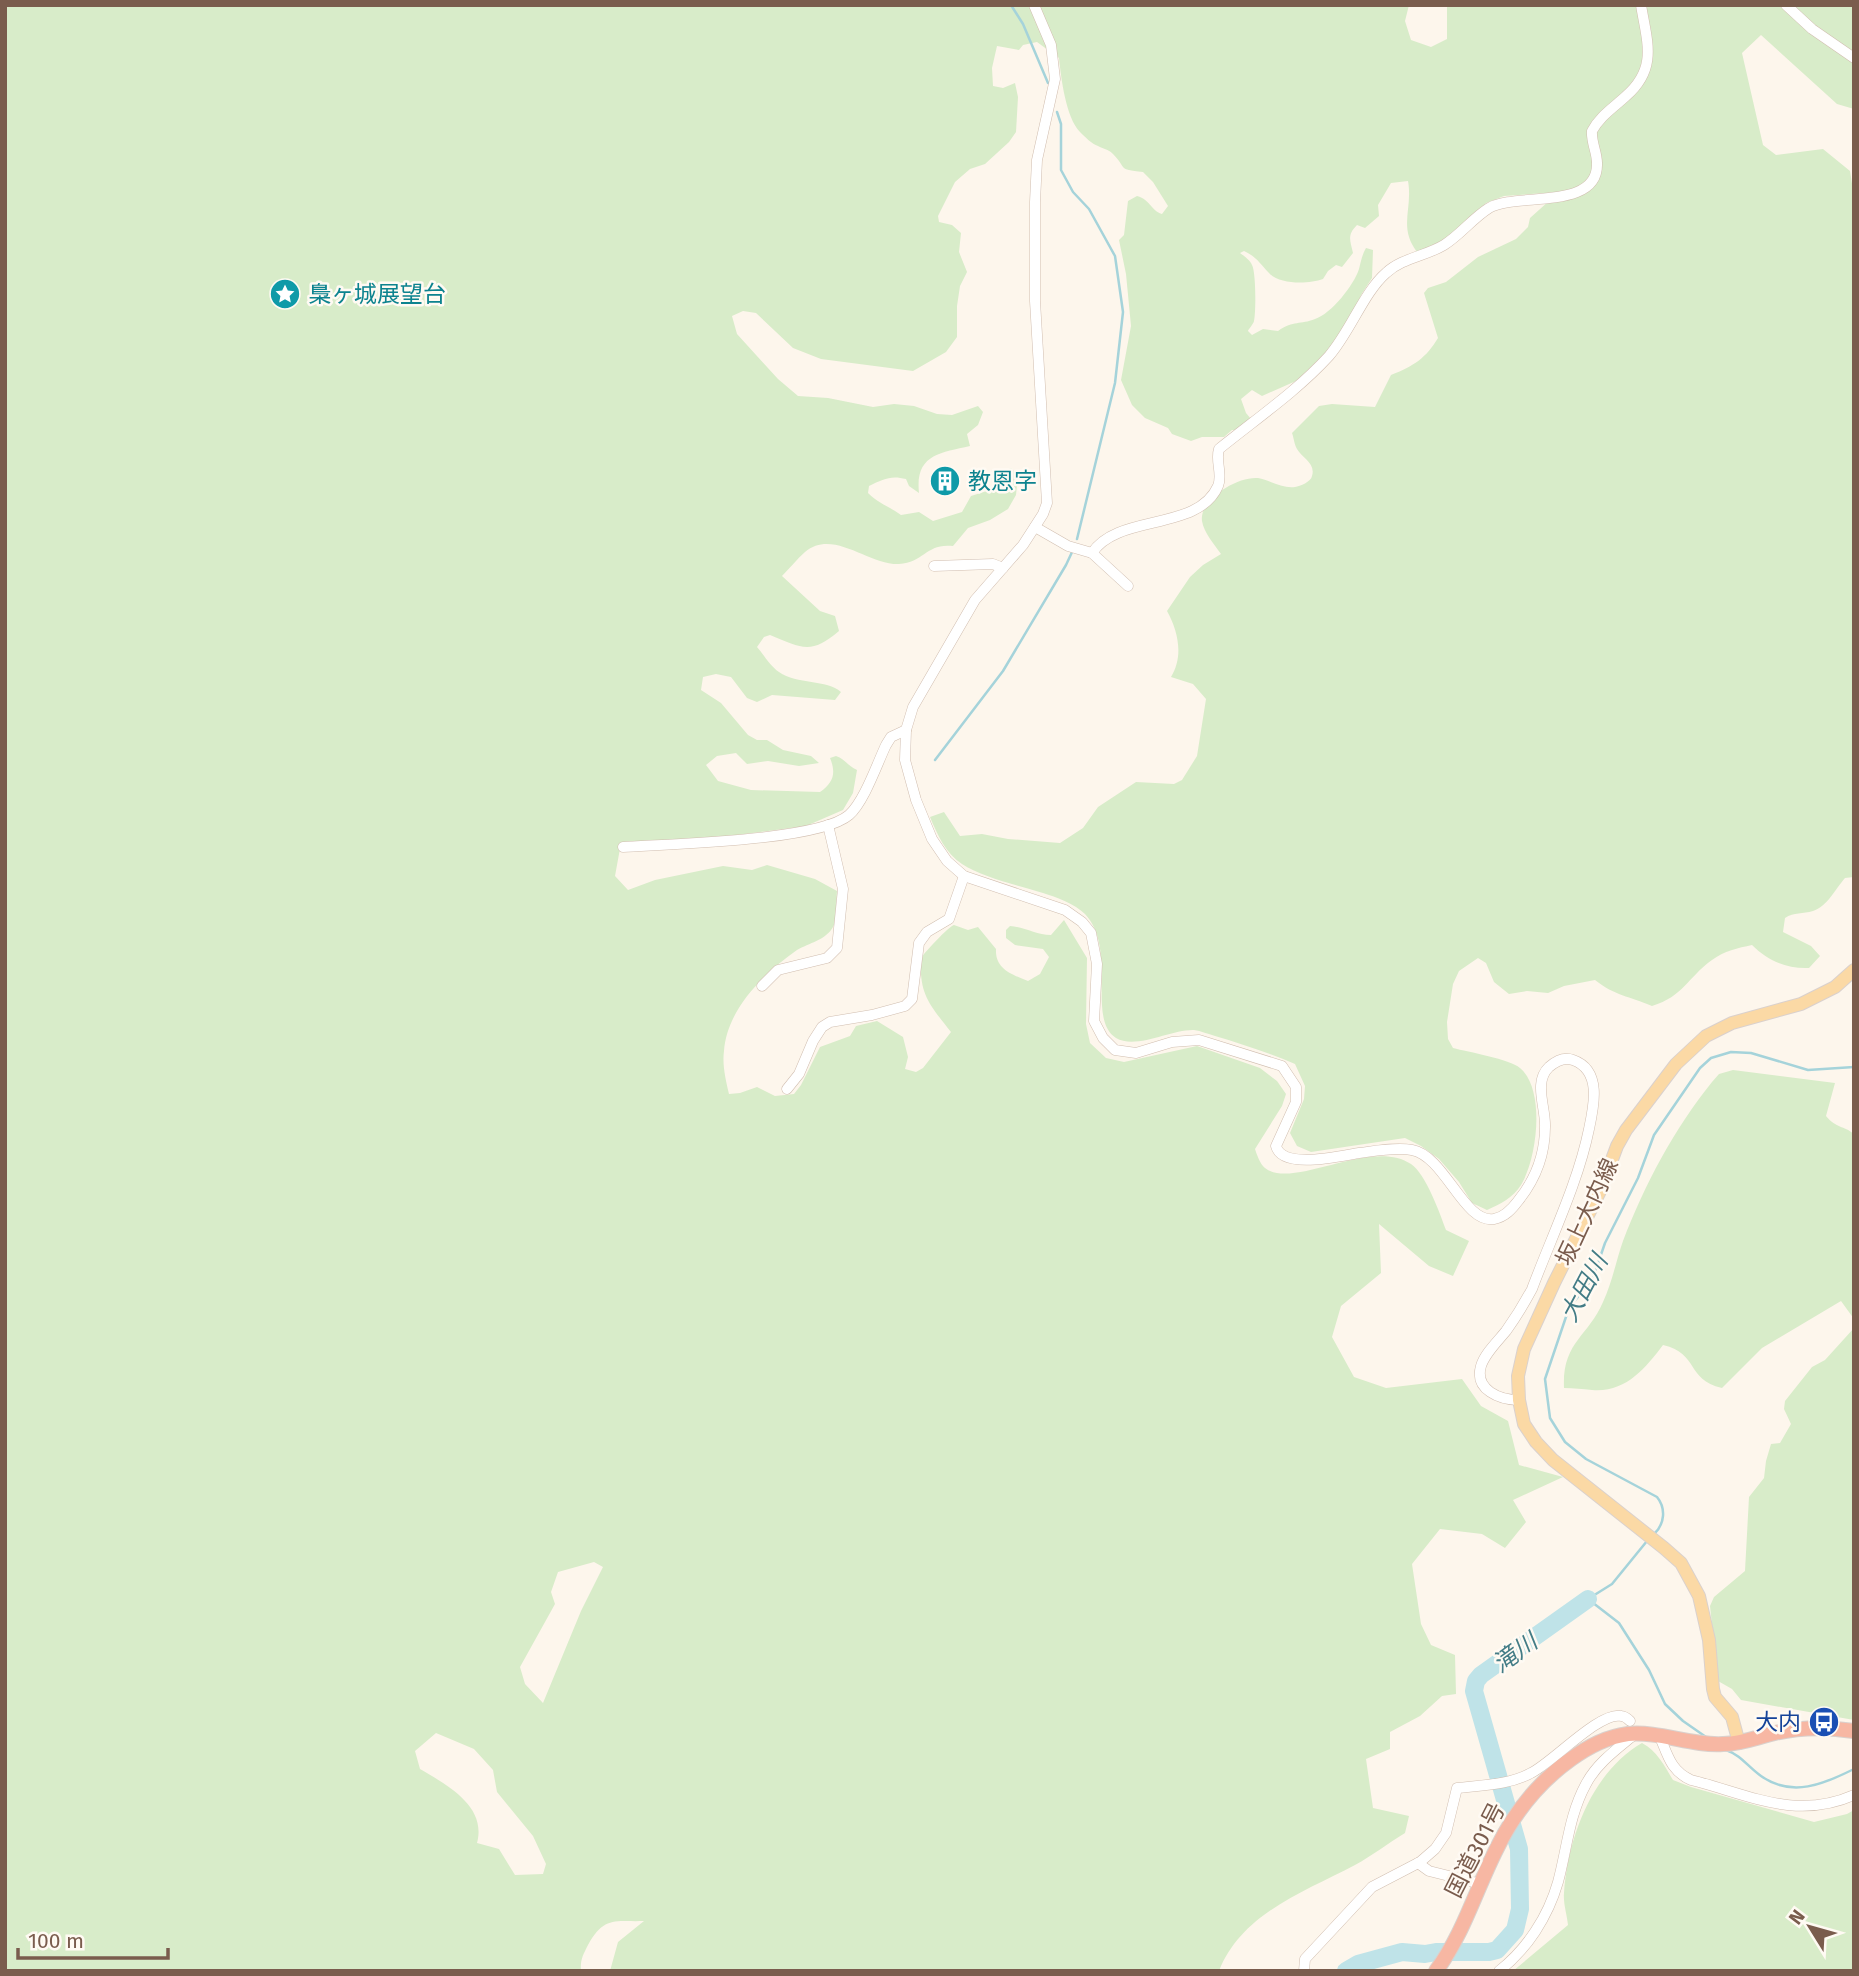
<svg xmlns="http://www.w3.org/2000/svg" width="1859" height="1976" font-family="'Fira Sans','Noto Sans JP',sans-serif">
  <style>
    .green { fill: #d8ecc9; fill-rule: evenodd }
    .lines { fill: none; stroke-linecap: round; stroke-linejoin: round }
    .stream { stroke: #a5d3da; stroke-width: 2.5 }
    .river { stroke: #bfe3e8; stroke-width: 18 }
    .minor-casing { stroke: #d1beb0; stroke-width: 11 }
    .major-casing { stroke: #dad1cd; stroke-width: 14 }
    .highway-casing { stroke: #dad1cd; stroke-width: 16 }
    .minor { stroke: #fff; stroke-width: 10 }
    .major { stroke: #fbd9a5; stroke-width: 12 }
    .highway { stroke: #f7b7a3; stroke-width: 14 }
    .labels { text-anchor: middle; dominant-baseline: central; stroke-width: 5; stroke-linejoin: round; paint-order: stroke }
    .culture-label { font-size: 23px; fill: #0d838f; stroke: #fffaf3; text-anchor: start }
    .street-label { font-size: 23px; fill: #7a5c4d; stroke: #fffaf3 }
    .transit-label { font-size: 23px; fill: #164399; stroke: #fffaf3; text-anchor: end }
    .water-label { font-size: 24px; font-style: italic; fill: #437c86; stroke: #fffaf3 }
  </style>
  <rect width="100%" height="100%" fill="#fdf6ec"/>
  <!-- green -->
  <g class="green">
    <path d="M5 5H1409L1405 21 1411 40 1431 47 1447 39V5H1854V109L1837 104 1761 35 1742 53 1763 145 1776 155 1823 149 1850 171 1854 196V877L1845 878C1836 888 1827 907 1813 911 1803 914 1794 912 1785 918L1783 932 1811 946 1820 956 1809 968C1787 969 1768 961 1752 945 1738 948 1724 951 1712 960 1687 978 1684 996 1652 1006 1629 996 1615 996 1595 980L1564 986 1548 993 1527 991 1509 994 1494 982 1486 963 1478 958 1459 971 1453 984 1447 1022 1448 1039 1453 1048C1468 1052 1510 1059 1520 1068 1546 1090 1537 1159 1521 1185 1513 1198 1500 1204 1487 1210L1472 1203 1459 1182 1439 1159 1421 1146 1405 1138 1311 1152 1297 1146 1290 1133 1304 1099 1305 1086 1295 1064C1269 1053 1242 1044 1215 1036 1208 1034 1201 1031 1194 1030 1172 1029 1136 1050 1116 1038 1086 1019 1118 949 1085 914 1075 904 1056 897 1043 893 1020 886 981 877 962 864 946 854 937 834 930 817L944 812 960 836 982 834 1008 839 1060 843 1083 828 1098 807 1136 782 1174 784 1182 780 1197 756 1206 699 1193 684 1171 677C1184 656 1178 631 1167 611L1190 577 1203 565 1221 554C1214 544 1204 533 1202 521 1199 499 1238 476 1258 478 1269 480 1283 489 1295 487 1300 486 1311 482 1312 476 1316 463 1302 458 1297 449 1294 444 1294 438 1292 433L1319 406 1332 404 1375 407 1391 375C1414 366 1426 358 1438 338L1424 293 1428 288 1446 282 1478 257 1516 239 1528 227 1530 218 1559 192 1504 196 1486 203 1453 236 1417 252C1398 227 1413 209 1408 181L1391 183 1378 205 1379 216 1365 228 1357 225C1347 235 1350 240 1353 253L1342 267 1336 265 1328 271 1323 279C1309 284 1280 285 1269 273 1260 264 1257 257 1244 251L1240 253C1244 256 1250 260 1252 265 1256 272 1256 313 1254 321 1254 323 1248 330 1248 331L1252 335 1263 329 1278 331C1294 320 1300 325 1315 319 1331 314 1354 285 1359 269 1361 261 1362 255 1366 248L1373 250 1372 278 1361 295 1354 315 1328 351 1296 381 1262 396 1252 390 1241 399 1246 413 1251 419 1238 430H1232L1224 437H1202L1191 441 1172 434 1168 428 1145 418 1132 405 1121 380 1131 326 1126 274 1119 240 1124 235 1128 201 1137 196C1151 200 1150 210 1162 214L1168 206 1153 182 1143 172C1116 169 1128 169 1113 154 1108 149 1103 149 1098 146 1092 144 1085 137 1080 132 1066 118 1061 78 1059 58L1037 42 1023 45 1019 50 997 46 992 68 993 86 1003 88 1015 83 1018 97 1016 132 1009 142 985 164 970 169 955 182 938 216 939 222 952 225 961 233 959 252 967 272 960 286 957 306V337L946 352 913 371 821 359 793 348 756 313 743 311 732 316 737 334 778 379 798 396 828 398 873 407 894 404 914 406 937 414 952 415 978 406 983 412 978 425 967 434 970 446C939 453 915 455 919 493L909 486 906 479C891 475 883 479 869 486L868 493C878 503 890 507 901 515L919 512 933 521 962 512 971 496 990 490 999 473 1011 468 1018 475 1016 495 1008 509 990 520 968 528 953 546C926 543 925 562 899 564 868 565 833 528 805 552 797 559 790 568 782 576L820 611 835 616 839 631C811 655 802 648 770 635L764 637 757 647C764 655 770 666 779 672 797 685 827 679 841 692L835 700 772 695 757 702 747 698 731 677 716 674 703 677 701 690 721 703 748 735 757 740H767L783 750 811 756 819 763 799 766 768 761 747 764 736 753 717 756 706 765 718 781 751 790 820 792C834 782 836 773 830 758L836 756C845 759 848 766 857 770L853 793 843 810 806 826 713 838 621 843 615 876 628 890 655 880 723 866 752 870 767 865 815 879 837 891C836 902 838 918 833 927 826 940 809 943 797 950 764 973 727 1009 724 1051 722 1065 726 1081 729 1094L740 1093 757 1087 775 1096 794 1094 801 1085 820 1047 850 1036 856 1026 877 1021 903 1037 908 1057 905 1069 916 1072 923 1068 951 1032C929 1004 919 994 921 958 925 952 949 926 954 925L968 930 978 927 996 949C995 969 1011 974 1028 981L1040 974 1049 957 1043 949 1015 945 1006 938V930L1010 926C1025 927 1036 935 1051 935L1064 920 1087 958 1086 1024 1090 1043 1106 1058 1124 1062 1197 1046 1260 1068 1277 1081 1286 1094 1282 1106 1255 1149C1257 1155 1260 1164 1265 1168 1293 1190 1372 1137 1411 1164 1426 1174 1440 1214 1446 1230L1469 1241 1453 1276 1429 1266 1379 1224 1381 1273 1341 1306 1332 1337 1354 1377 1386 1388 1462 1379 1481 1406 1508 1421 1519 1465 1563 1477 1513 1500 1526 1522 1505 1548 1482 1534 1440 1529 1412 1564 1421 1624 1431 1645 1455 1655 1456 1694 1442 1696 1420 1716 1390 1732V1749L1366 1759 1373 1808 1409 1816 1405 1833C1388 1843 1372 1856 1355 1865 1304 1892 1242 1913 1219 1971H610L618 1942 644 1921C615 1922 604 1916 588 1945 583 1955 580 1960 581 1971H5V1479L7 1476 5 1472ZM594 1562 603 1567 581 1611 543 1703 525 1684 520 1667 555 1604 551 1592 558 1572ZM436 1733 474 1749 493 1770 497 1792 533 1836 546 1864 543 1874 515 1875 499 1849 477 1843C487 1806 447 1785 420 1769L415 1751Z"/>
    <path d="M1733 1070 1835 1083 1826 1116C1837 1129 1843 1125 1854 1134V1319L1841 1301 1762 1348 1722 1388C1685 1379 1700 1354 1663 1345 1645 1369 1625 1393 1592 1390 1582 1389 1574 1388 1564 1388 1562 1342 1588 1337 1603 1302 1612 1283 1616 1261 1623 1241 1645 1184 1674 1129 1712 1082L1719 1074Z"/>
    <path d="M1854 1328V1720L1741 1700 1732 1689 1718 1681 1710 1606 1714 1597 1745 1571 1749 1497 1764 1478 1766 1461 1771 1444 1780 1443 1791 1424 1784 1409 1785 1401 1812 1367 1825 1360Z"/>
    <path d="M1642 1743C1657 1751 1664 1765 1673 1780L1691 1787 1814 1822 1847 1814 1854 1810V1971H1513L1568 1925C1567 1915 1563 1903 1564 1893 1568 1837 1592 1772 1642 1743Z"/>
  </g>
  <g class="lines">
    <!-- stream -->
    <g class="stream">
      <path d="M1011 5 1023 24 1048 83"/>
      <path d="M1057 112 1061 124V170L1073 192 1089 209 1115 256 1123 312 1115 383 1077 539"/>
      <path d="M935 760 1003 671 1066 565 1073 550"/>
      <path d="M1654 1534C1665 1524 1666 1508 1657 1497L1586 1459 1565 1442 1550 1418 1545 1379 1569 1308 1593 1278 1605 1243 1638 1178 1654 1135 1700 1068 1711 1058 1731 1052 1751 1053 1808 1070 1854 1067"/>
      <path d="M1647 1541 1612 1584 1588 1599 1619 1623 1649 1670 1665 1704 1683 1721 1706 1737"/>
      <path d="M1726 1750C1741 1755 1748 1767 1761 1776 1792 1798 1824 1784 1854 1769"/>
    </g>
    <!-- river -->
    <path class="river" d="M1346 1971 1358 1964 1402 1952 1425 1954 1436 1952H1489L1497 1950 1515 1930 1520 1909 1519 1849 1474 1691 1476 1681 1481 1675 1588 1599"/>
    <!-- minor casing -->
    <g class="minor-casing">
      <g id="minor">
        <path d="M1034 5 1051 45 1055 79 1037 160 1035 202V301L1047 503 1043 514 1023 545 975 600 913 707 906 730 905 760 916 800 932 839 947 861 964 876 1065 910 1082 922 1091 933 1097 964 1094 1021 1103 1038 1115 1050 1136 1053 1172 1042 1199 1040 1282 1066 1296 1087V1102L1276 1146C1282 1170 1340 1156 1359 1153 1375 1151 1396 1147 1412 1150 1445 1156 1464 1224 1494 1219 1505 1217 1512 1209 1518 1201 1535 1180 1545 1154 1545 1127 1546 1108 1533 1082 1549 1067 1556 1061 1565 1057 1573 1060 1602 1070 1594 1106 1589 1129 1578 1183 1551 1238 1532 1289 1524 1304 1516 1317 1506 1331 1498 1341 1485 1353 1481 1366 1474 1390 1500 1400 1519 1400"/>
        <path d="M1786 5 1812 29 1854 58"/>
        <path d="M1035 527 1068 546 1092 553 1128 586"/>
        <path d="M1092 553C1118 513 1198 532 1218 486 1223 474 1215 461 1219 449 1256 419 1297 391 1329 356 1350 332 1364 292 1386 273 1402 258 1426 256 1444 245 1460 235 1473 218 1489 208 1516 192 1599 211 1597 163 1597 152 1591 142 1592 131 1600 116 1613 108 1626 96 1658 68 1647 42 1641 5"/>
        <path d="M934 566 993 564 1003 568"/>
        <path d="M623 847C667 844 819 841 849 815 864 802 877 764 886 745L891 737 906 730"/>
        <path d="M762 986 778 970 827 958 837 948 843 889 828 825"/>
        <path d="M787 1089 799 1074 813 1041 822 1027 830 1022 872 1015 905 1006 912 999 919 943 927 932 949 919 964 876"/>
        <path d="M1660 1737C1668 1756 1671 1771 1691 1780 1748 1794 1795 1821 1854 1795"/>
        <path d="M1418 1863 1429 1871 1481 1884"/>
        <path d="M1304 1971 1305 1959 1372 1887 1420 1862 1435 1849 1446 1833 1457 1788C1482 1785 1509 1785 1531 1773 1552 1763 1600 1711 1621 1716 1625 1716 1628 1719 1630 1721"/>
        <path d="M1499 1971C1527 1949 1548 1917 1558 1882 1567 1849 1569 1815 1586 1784 1597 1763 1617 1749 1635 1734"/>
      </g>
    </g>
    <!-- major casing -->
    <g class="major-casing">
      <path id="major" d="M1739 1743 1732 1717 1715 1697 1713 1689 1709 1640 1699 1596 1681 1563 1664 1548 1553 1460 1536 1442 1524 1424 1519 1400 1518 1376 1524 1349 1554 1283 1601 1189 1617 1146 1626 1130 1676 1064 1706 1036 1732 1023 1801 1004 1835 987 1854 970"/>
    </g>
    <!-- highway casing -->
    <g class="highway-casing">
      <path id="highway" d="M1436 1971C1464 1933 1476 1889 1497 1848 1514 1813 1539 1782 1571 1759 1589 1746 1606 1737 1628 1734 1660 1731 1691 1746 1723 1744 1741 1744 1757 1737 1775 1733 1801 1727 1827 1727 1854 1731"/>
    </g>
    <!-- minor -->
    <use href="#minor" class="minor"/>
    <!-- major -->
    <use href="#major" class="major"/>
    <!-- highway -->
    <use href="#highway" class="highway"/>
  </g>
  <!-- icons -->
  <defs>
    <g id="sight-disc" transform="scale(1.575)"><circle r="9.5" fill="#0f9aa8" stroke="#fffaf3"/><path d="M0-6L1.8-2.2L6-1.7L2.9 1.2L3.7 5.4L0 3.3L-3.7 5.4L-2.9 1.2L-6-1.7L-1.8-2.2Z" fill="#fff"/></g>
    <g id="building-disc" transform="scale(1.575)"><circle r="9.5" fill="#0f9aa8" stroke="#fffaf3"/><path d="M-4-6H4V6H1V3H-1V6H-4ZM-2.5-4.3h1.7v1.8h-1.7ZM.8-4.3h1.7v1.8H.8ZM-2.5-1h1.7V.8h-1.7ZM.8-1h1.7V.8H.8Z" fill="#fff"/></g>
    <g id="bus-disc" transform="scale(1.575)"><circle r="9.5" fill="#1a4fb4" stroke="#fffaf3"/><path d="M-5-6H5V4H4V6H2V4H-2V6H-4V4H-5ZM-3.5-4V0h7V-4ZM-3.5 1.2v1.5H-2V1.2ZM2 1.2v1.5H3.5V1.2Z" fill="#fff"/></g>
  </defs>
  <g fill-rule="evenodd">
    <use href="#sight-disc" x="285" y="294"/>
    <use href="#building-disc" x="945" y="481"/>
    <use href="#bus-disc" x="1824" y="1722"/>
  </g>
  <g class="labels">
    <!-- culture labels -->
    <g class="culture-label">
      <text x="308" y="294">梟ヶ城展望台</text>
      <text x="968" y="481">教恩字</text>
    </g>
    <!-- street labels -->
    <g class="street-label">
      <text transform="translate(1587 1212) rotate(-65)">坂上大内線</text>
      <text transform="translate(1475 1850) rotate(-63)">国道301号</text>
    </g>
    <!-- transit labels -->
    <g class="transit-label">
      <text x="1801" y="1722">大内</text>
    </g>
    <!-- water labels -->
    <g class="water-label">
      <text transform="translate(1584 1288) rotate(-62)">大田川</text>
      <text transform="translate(1515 1653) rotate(-36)">滝川</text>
    </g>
  </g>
  <!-- border -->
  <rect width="1859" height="1976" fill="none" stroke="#7a5c4d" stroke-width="14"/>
  <!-- north arrow -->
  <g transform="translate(1810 1927) rotate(307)" stroke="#fffaf3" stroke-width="5" paint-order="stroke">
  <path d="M0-5L12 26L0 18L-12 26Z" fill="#7a5c4d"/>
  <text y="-10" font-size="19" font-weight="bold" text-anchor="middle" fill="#7a5c4d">N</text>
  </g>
  <!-- scale -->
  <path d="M18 1948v10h150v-10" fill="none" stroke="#7a5c4d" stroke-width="3.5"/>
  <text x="28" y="1948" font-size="21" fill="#7a5c4d" stroke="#fffaf3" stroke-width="5" paint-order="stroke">100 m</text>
</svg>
